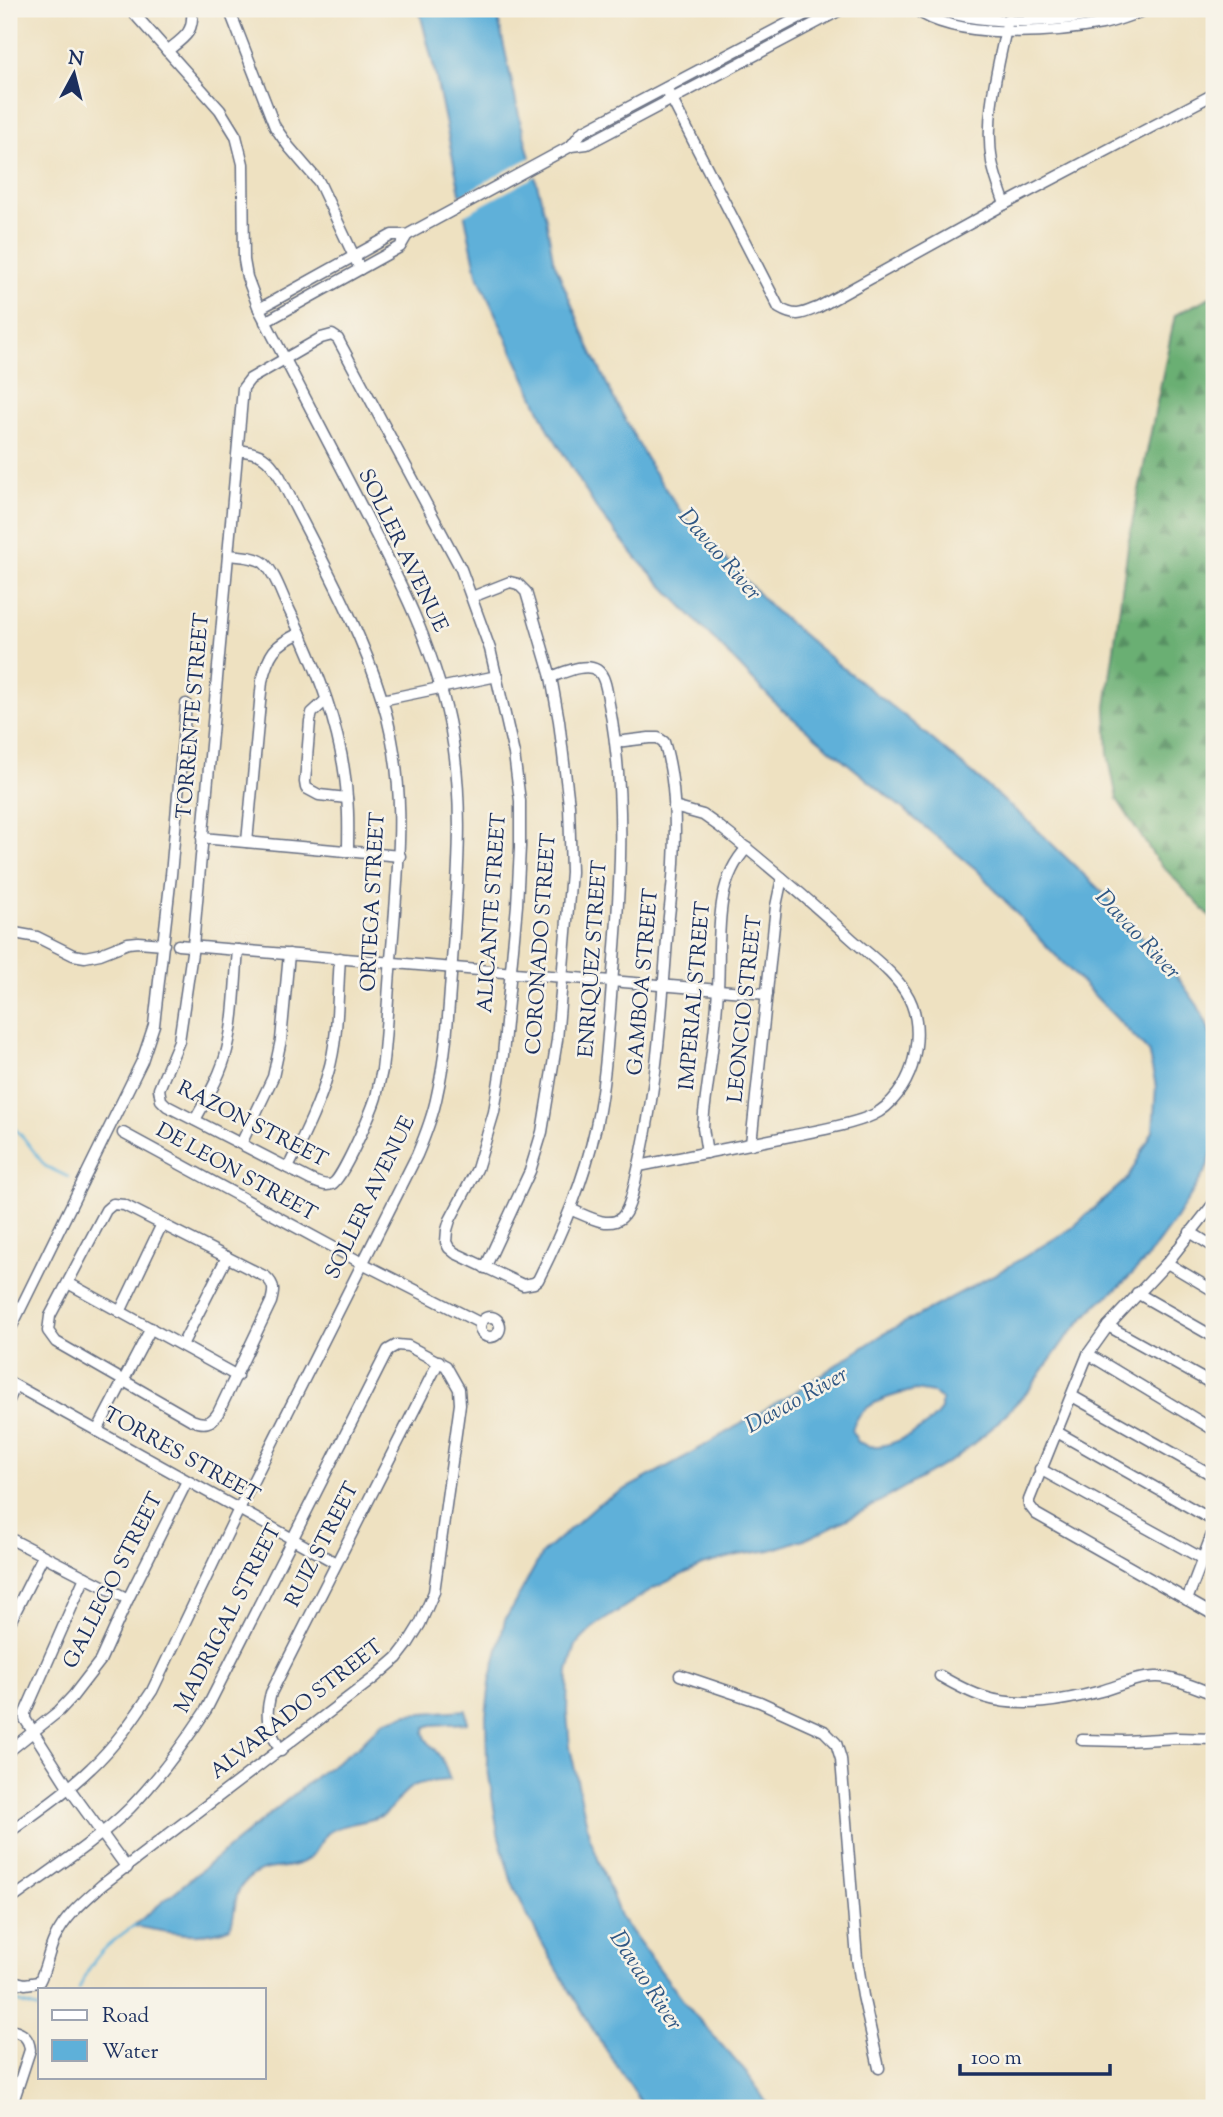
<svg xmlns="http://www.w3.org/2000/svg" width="1223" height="2117" font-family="'Sorts Mill Goudy',serif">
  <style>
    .forest { fill: url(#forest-firs); stroke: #426f68; stroke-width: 2 }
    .water { fill: #5eb0d9; stroke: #3c709c; stroke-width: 2; fill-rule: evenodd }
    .pier { fill: #eee1c1 }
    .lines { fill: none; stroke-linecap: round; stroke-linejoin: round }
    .stream { stroke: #5eb0d9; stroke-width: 2.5 }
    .minor-casing { stroke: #656d81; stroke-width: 13 }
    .minor { stroke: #fff; stroke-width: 10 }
    .labels { text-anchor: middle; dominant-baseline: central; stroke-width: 5; stroke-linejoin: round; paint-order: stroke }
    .street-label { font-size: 21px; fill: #1b2f5e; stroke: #f7f3e8 }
    .water-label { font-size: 23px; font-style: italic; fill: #2f5683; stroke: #f7f3e8 }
  </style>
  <defs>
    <pattern id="forest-firs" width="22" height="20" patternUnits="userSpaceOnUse" patternTransform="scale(1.75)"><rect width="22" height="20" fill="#6aaf73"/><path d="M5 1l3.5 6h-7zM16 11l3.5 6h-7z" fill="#568f62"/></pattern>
  </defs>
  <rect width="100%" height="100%" fill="#f7f3e8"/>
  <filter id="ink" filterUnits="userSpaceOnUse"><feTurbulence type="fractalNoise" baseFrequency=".0143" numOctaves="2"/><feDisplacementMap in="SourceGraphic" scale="14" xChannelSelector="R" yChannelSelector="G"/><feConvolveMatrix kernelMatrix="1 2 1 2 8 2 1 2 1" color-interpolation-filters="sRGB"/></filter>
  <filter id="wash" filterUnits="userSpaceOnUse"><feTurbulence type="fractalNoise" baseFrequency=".00686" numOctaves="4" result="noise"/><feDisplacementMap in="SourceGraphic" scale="28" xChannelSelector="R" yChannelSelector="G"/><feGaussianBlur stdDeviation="1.57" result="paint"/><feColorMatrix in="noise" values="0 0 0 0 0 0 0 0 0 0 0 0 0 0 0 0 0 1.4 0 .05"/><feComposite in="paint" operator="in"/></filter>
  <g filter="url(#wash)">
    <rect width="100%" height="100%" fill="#eee1c1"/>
    <!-- forest -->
    <path class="forest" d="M1214 295V921L1156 859 1117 799 1108 754 1106 707 1129 539 1175 315Z"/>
    <!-- water -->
    <g class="water">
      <path d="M419 9H496L520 120 546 218 553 259 588 344 613 397 652 469 684 516 773 609 834 661 907 718 973 774 1030 823 1103 893 1179 979 1198 1006 1207 1024 1214 1046V1146L1207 1168 1197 1185 1175 1220 1144 1262 1119 1287 1095 1306 1066 1338 1029 1390 992 1428 956 1458 861 1512 813 1536 771 1550 738 1555 702 1565 652 1589 595 1626 576 1645 568 1671 567 1713 570 1747 589 1835 620 1916 688 2007 749 2076 770 2108H645L593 2030 550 1957 527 1915 511 1880 498 1833 487 1763 486 1716 490 1682 505 1620 542 1554 598 1504 685 1457 793 1393 885 1333 999 1272 1072 1228 1128 1178 1153 1131 1156 1086 1148 1051 1036 935 977 870 778 706 638 560 596 508 548 428 477 274 434 68ZM915 1390 933 1393 941 1399V1410C929 1428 891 1449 869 1446 865 1445 862 1443 858 1442L852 1431C858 1403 890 1396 915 1390Z"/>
      <path d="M466 1710 467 1723 431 1725 426 1727 424 1733 426 1739 442 1759 450 1780C439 1781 424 1781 413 1786 401 1792 395 1808 383 1815 366 1824 341 1822 327 1834 318 1843 315 1857 303 1862 280 1873 264 1861 244 1883 232 1895 237 1913 230 1927 200 1941 164 1931 133 1926L319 1774 359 1746 383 1722 408 1714Z"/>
    </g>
    <!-- pier -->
    <path class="pier" d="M533 156 538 175 462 216 457 197Z"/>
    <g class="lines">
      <!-- stream -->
      <g class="stream">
        <path d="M9 1123 23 1137 45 1166 68 1177"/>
        <path d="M79 1989C92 1957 107 1944 135 1925"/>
        <path d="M9 2000 40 2009"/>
      </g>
    </g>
  </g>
  <g filter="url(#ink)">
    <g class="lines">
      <!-- minor casing -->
      <g class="minor-casing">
        <g id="minor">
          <path d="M229 9 275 127 289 147 319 182 360 269"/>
          <path d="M915 9C956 40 1053 33 1102 24 1118 21 1133 14 1149 9"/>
          <path d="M936 9C984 25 1065 25 1113 9"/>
          <path d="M167 51C185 37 194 33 192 9"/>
          <path d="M666 88 779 308C796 318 802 314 819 307L1005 204 1214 94"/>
          <path d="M571 146 582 132 815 9"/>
          <path d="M1005 204C1000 190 995 177 992 162 984 115 999 64 1008 19"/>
          <path d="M259 309 392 235H407L571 146 587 144 842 9"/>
          <path d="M265 322 400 247 407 235"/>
          <path d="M238 450C261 453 267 456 280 477 316 550 358 621 382 699 408 784 399 861 392 948 388 988 387 1029 382 1070 380 1079 378 1088 376 1097 372 1110 342 1180 332 1184 325 1187 317 1182 311 1180L167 1106 161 1100 159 1089 179 1041 193 946 243 388 250 379 321 338 332 335 338 339 340 343 461 569 490 649 514 754 520 801V847L517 905 503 1055 494 1112 477 1169 450 1220 447 1230 446 1242 449 1248 455 1253 523 1285 534 1283 538 1280C563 1230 584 1181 596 1126 606 1079 608 1032 612 984 620 891 627 797 609 704 607 694 606 676 597 670 585 662 563 673 551 677"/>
          <path d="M228 555C239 556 255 556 264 563 275 573 281 593 287 605 316 665 343 731 347 798 349 816 348 834 348 851"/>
          <path d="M472 597 510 582 518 584 526 592 551 677 559 721 569 805 571 872 557 1040 542 1132 530 1171 485 1268"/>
          <path d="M326 700 312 713 310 721 305 782 306 788 319 795 347 798"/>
          <path d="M382 700 497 676"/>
          <path d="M202 838 400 856"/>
          <path d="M247 842 262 681C269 653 274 645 300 633"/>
          <path d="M9 932 37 937 73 955 85 957 100 954 128 943 138 942 164 944"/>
          <path d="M178 945 767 994"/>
          <path d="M195 1120C207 1098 221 1075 227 1050 235 1018 235 983 238 950"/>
          <path d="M123 1133 362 1263 480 1323"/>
          <path d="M241 1144 273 1077 281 1040 289 954"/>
          <path d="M751 1144 776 906 782 878"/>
          <path d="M707 1153 703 1128 704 1113C709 1072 716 1030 718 988 721 943 712 884 747 848"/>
          <path d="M639 1166C689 1156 740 1146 790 1136 814 1131 852 1125 873 1115 892 1106 906 1085 912 1066 918 1044 920 1020 909 998 897 975 873 958 854 941 811 902 766 863 720 827L703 815 674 807"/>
          <path d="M288 1168C303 1137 319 1106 328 1073 339 1037 337 995 340 958"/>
          <path d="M1214 1203 1167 1263 1108 1326 1088 1354 1029 1500V1505L1036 1514 1214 1615"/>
          <path d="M113 1204 124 1205 266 1277C275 1285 274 1291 271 1302L218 1413C211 1424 204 1425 192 1420L56 1342 48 1331 50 1316 106 1210Z"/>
          <path d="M572 1210C585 1215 608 1229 621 1218 630 1210 633 1190 636 1178 656 1096 662 1011 668 926 670 905 673 884 674 863 676 826 675 777 664 742L658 738H649L616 742"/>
          <path d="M1190 1232 1214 1247"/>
          <path d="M1167 1263 1214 1291"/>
          <path d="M68 1283 237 1376"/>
          <path d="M1137 1293 1214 1337"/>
          <path d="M120 1312 162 1224"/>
          <circle cx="490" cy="1327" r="10"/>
          <path d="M1108 1326 1214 1385"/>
          <path d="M9 1332 142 1061 154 1025 171 875 186 704"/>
          <path d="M182 1345 227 1257"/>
          <path d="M1088 1354 1214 1430"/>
          <path d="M9 1382 336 1563"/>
          <path d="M1072 1396 1214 1476"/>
          <path d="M9 1400 15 1386"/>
          <path d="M97 1431 151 1328"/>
          <path d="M1057 1432 1214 1521"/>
          <path d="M1040 1469 1203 1559"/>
          <path d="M9 1538 128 1599"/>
          <path d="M85 1577 25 1713V1719L69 1788 127 1868"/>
          <path d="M1187 1600 1214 1529"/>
          <path d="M9 1624 43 1556"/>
          <path d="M680 1675 760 1702 824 1731 836 1743 841 1759 857 1959 863 1996 879 2068"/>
          <path d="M940 1676C954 1684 968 1692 984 1697 1021 1709 1064 1701 1101 1691 1119 1686 1139 1676 1158 1677 1177 1678 1196 1688 1214 1694"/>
          <path d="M1082 1740 1125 1741 1177 1738 1214 1739"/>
          <path d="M9 1751 59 1711 73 1696 100 1661 128 1599 187 1481"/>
          <path d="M281 1751C268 1729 264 1718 271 1693L439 1361"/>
          <path d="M9 1832C37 1812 66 1792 91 1768 115 1746 134 1718 152 1691L239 1509 417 1155C425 1136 433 1116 437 1095 448 1047 449 997 453 948 458 872 465 797 449 721 432 639 392 566 354 492 322 431 291 370 259 309L247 277 244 260 243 164 236 136 220 110 130 9"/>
          <path d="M9 1901C47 1873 97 1841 130 1808 159 1778 183 1745 206 1710L388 1350 397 1345 408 1346 446 1366 459 1389 460 1404 434 1592 420 1624 407 1645 397 1658 374 1678 102 1885C84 1901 65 1916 54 1940 48 1953 46 1969 39 1982L25 1984 9 1980"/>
          <path d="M9 2030C22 2032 29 2037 30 2050L11 2108"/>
        </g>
      </g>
      <!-- minor -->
      <use href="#minor" class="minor"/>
    </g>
  </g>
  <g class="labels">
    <!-- street labels -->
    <g class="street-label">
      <text transform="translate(402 551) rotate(64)">SOLLER AVENUE</text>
      <text transform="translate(194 716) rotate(-85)">TORRENTE STREET</text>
      <text transform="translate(374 902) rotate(-87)">ORTEGA STREET</text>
      <text transform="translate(493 913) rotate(-86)">ALICANTE STREET</text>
      <text transform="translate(542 944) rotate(-86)">CORONADO STREET</text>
      <text transform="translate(594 959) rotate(-86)">ENRIQUEZ STREET</text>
      <text transform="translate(644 982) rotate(-85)">GAMBOA STREET</text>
      <text transform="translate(696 996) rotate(-85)">IMPERIAL STREET</text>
      <text transform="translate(746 1009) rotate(-84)">LEONCIO STREET</text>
      <text transform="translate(252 1125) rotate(27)">RAZON STREET</text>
      <text transform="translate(236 1173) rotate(29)">DE LEON STREET</text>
      <text transform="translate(371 1198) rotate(-64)">SOLLER AVENUE</text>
      <text transform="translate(181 1456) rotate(29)">TORRES STREET</text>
      <text transform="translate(323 1545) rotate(-63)">RUIZ STREET</text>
      <text transform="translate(114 1581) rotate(-63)">GALLEGO STREET</text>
      <text transform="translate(229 1619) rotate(-63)">MADRIGAL STREET</text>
      <text transform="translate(297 1710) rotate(-38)">ALVARADO STREET</text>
    </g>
    <!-- water labels -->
    <g class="water-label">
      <text transform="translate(719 555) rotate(49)">Davao River</text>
      <text transform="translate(1137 935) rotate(47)">Davao River</text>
      <text transform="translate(797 1401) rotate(-29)">Davao River</text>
      <text transform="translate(645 1981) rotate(57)">Davao River</text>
    </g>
  </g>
  <!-- margin -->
  <rect width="1223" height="2117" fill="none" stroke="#f7f3e8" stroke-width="35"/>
  <!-- legend -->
  <rect x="38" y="1988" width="228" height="91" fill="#f7f3e8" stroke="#9fa5b1" stroke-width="2"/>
  <rect x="52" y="2010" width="35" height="10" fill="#ffffff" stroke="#9fa5b1" stroke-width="2"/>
  <text x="102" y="2022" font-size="21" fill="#1b2f5e">Road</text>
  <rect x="52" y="2040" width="35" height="21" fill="#5eb0d9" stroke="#9fa5b1" stroke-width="2"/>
  <text x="102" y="2058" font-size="21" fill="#1b2f5e">Water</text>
  <!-- north arrow -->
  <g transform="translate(74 74) rotate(7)" stroke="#f7f3e8" stroke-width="5" paint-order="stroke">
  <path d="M0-5L12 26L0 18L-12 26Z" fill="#1b2f5e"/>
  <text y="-10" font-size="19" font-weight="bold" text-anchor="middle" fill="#1b2f5e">N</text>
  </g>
  <!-- scale -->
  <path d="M960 2064v10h150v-10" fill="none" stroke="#1b2f5e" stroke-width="3.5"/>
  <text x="971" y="2064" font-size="21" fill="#1b2f5e" stroke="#f7f3e8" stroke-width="5" paint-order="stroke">100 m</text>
</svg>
